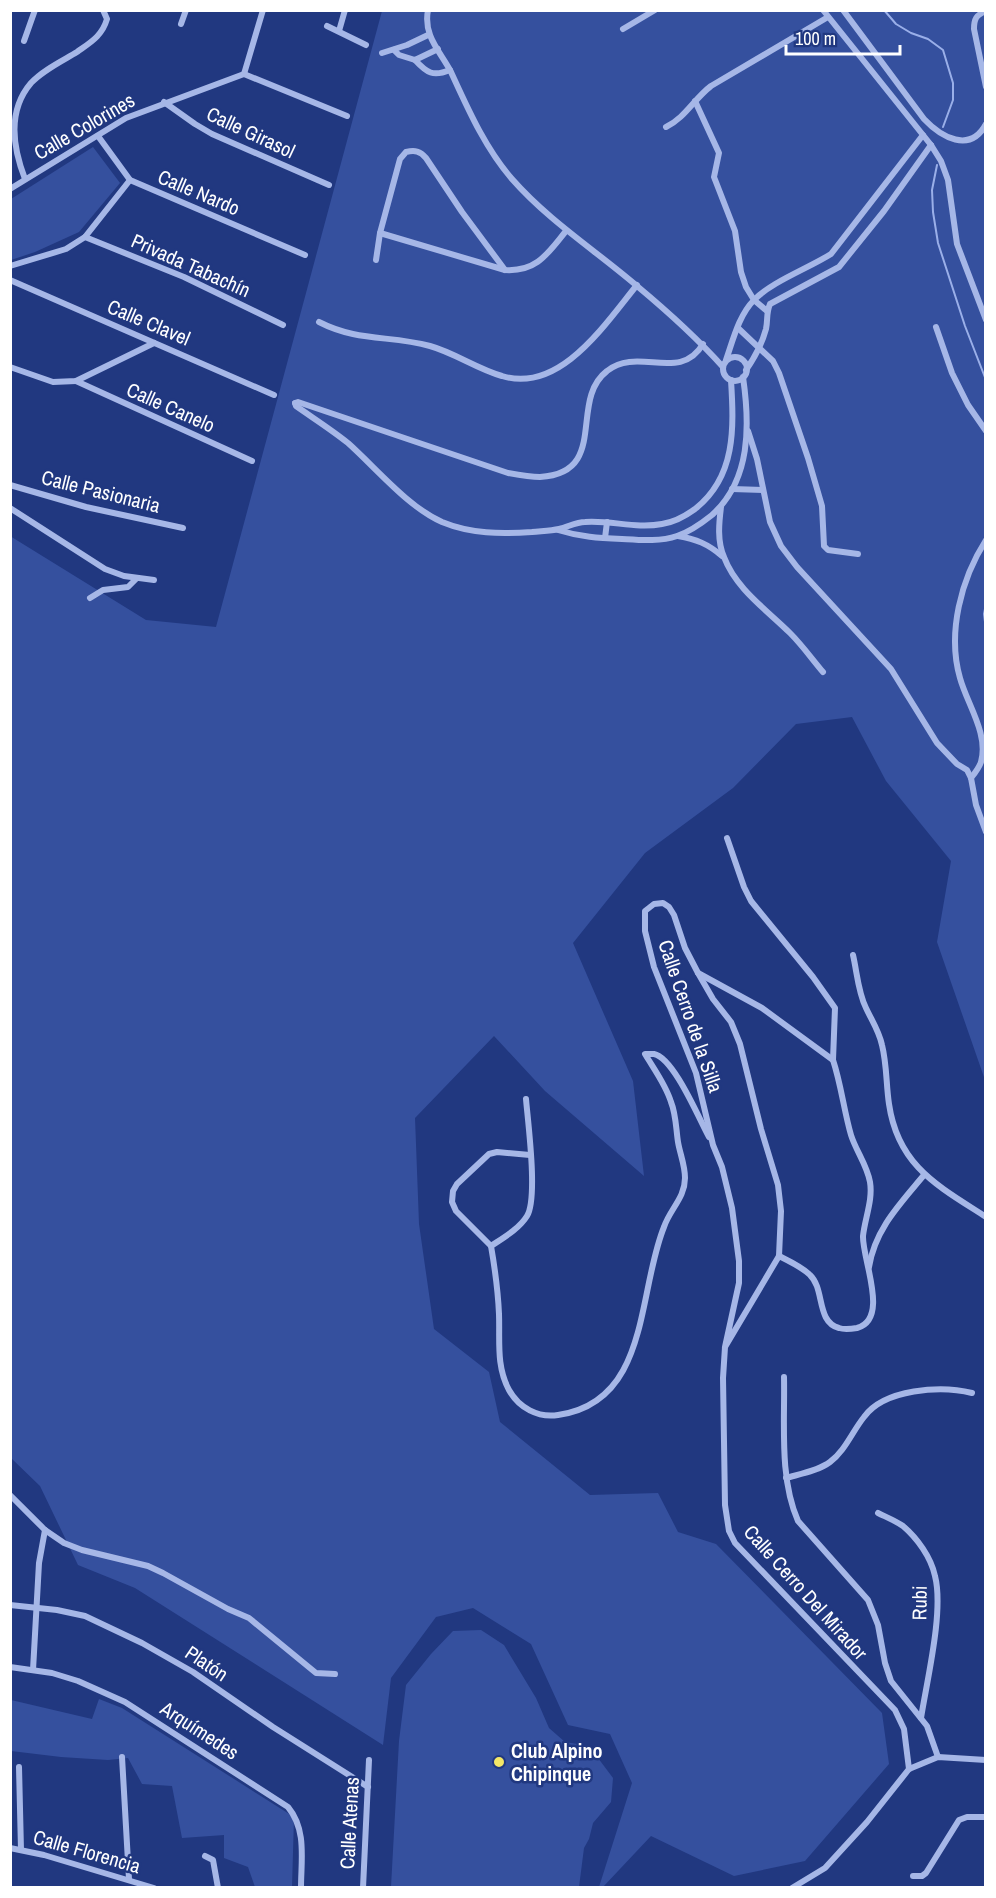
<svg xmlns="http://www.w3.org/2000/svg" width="996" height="1898" font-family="'Archivo Narrow',sans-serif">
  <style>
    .green { fill: #35509e }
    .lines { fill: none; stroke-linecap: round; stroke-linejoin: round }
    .stream { stroke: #9aafe9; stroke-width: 2 }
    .minor { stroke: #a6b7e7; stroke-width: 6 }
    .poi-dot { fill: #f4e767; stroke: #213880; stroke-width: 2 }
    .labels { text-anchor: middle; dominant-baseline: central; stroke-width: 5; stroke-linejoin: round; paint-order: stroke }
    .street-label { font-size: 20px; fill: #fff; stroke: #213880 }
    .poi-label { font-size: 20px; font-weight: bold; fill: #fff; stroke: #213880; text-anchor: start }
  </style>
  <rect width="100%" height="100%" fill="#213880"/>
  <!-- green -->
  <g class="green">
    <path d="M382 11H985V1080L937 942 951 861 886 781 852 717 796 724 733 788 645 853 573 943 633 1081 644 1176 545 1091 494 1036 415 1118 419 1224 434 1329 489 1372 500 1422 590 1495 658 1493 678 1532 716 1544 882 1713 889 1764 805 1861 734 1876 651 1836 603 1887H599L632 1783 610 1734 568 1725 531 1644 473 1608 436 1617 391 1678 383 1745 135 1588 78 1565 40 1486 11 1458 10 536 146 620 216 627Z"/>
    <path d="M93 147 120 183 79 232 35 252 11 260V199Z"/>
    <path d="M481 1630 504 1645 536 1698 549 1728 565 1742 589 1746 613 1778 611 1802 593 1823 589 1839 584 1848 579 1887H391L399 1741 406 1685 431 1654 453 1631Z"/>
    <path d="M99 1699 122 1708 294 1817 292 1887H255L248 1867 224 1858V1835L182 1838 172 1786 142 1784 128 1758 108 1760 61 1757 11 1751V1700L92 1719Z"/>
  </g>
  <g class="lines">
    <!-- stream -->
    <g class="stream">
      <path d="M884 10 896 24 911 33 928 39 943 50 953 83V100L943 127"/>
      <path d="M937 165 932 190 933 212 938 243 965 326 986 380"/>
      <path d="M986 604 984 614 986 630"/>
    </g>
    <!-- minor -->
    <g class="minor">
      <path d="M428 10C423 36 440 51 451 72 468 109 485 148 512 179 549 221 595 250 637 286 667 311 697 338 723 367"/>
      <path d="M823 10 931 145 941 161 948 180 957 244 986 320"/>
      <path d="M843 10 924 119C941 137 970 154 986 124"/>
      <path d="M986 11C976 15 974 19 974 29L986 87"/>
      <path d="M181 24 186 10"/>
      <path d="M327 26 366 45"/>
      <path d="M623 29 655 10"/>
      <path d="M339 31 345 10"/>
      <path d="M24 41 35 10"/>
      <path d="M394 50 399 55 415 60 438 49"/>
      <path d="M382 53 407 45 428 35"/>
      <path d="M415 60C427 73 433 77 450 70"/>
      <path d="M244 74 347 116"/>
      <path d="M244 74 263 10"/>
      <path d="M695 101 719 153 714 177 735 231 741 272 746 287 754 300 767 311"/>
      <path d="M164 102 195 124 212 134 329 185"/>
      <path d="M666 127C685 118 694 99 711 86L828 17"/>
      <path d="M98 136 130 180 305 255"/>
      <path d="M25 179C13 148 7 111 31 83 43 70 62 61 77 52 91 42 102 36 107 19L103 10"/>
      <path d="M10 189 126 118 244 74"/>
      <path d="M380 233 505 270C537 272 548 253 566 231"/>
      <path d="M85 237 184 277 283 325"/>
      <path d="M376 260 380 233 400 159 406 152C415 150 420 151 426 158L462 212 505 270"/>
      <path d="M10 266 66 249 85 237 130 180"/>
      <path d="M10 280 274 395"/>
      <path d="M319 322C358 342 390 335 430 346 455 353 477 369 502 376 560 394 605 324 637 285"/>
      <path d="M936 327 952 373 968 405 986 431"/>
      <path d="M738 328 773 361 779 373 808 458 822 506 824 546 828 550 858 554"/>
      <circle cx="735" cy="369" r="12"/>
      <path d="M726 360C733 340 739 315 754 300 771 282 809 268 831 254L923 135"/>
      <path d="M10 367 53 382 76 381 154 343"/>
      <path d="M746 370C755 357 762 344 766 329 768 320 766 313 770 304L839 267 884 211 931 145"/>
      <path d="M76 381 252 461"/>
      <path d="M295 403 296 406C313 418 332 430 348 443 376 468 408 507 442 522 471 534 501 534 532 532 540 531 550 531 559 529 568 527 576 522 585 522 611 520 636 529 662 524 675 522 684 517 695 509 736 477 734 428 731 380"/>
      <path d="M295 403 298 402 508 473C519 475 530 477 540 477 610 473 568 401 607 371 638 346 680 383 703 344"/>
      <path d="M748 431 757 459 770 522 781 546 797 567 891 669 937 743 957 764 967 770 971 778 976 805 986 832"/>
      <path d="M10 485 86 507 183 528"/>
      <path d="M732 489 763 490"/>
      <path d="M721 507C719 523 717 541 724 557 736 589 767 610 790 633 802 645 812 659 823 672"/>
      <path d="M10 508 105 569 124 576 154 580"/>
      <path d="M558 530C580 537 599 538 622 539 639 540 660 542 677 536 689 532 702 523 712 515 751 480 750 425 743 377"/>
      <path d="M678 536C696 539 708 544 722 556"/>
      <path d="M605 538 607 522"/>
      <path d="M90 598 103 590 128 587 136 579"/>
      <path d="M971 778C975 773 979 768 981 762 989 734 967 704 960 678 947 633 961 579 986 540"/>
      <path d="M727 838 744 887 751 901 813 977 835 1008 833 1060"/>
      <path d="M853 955C857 972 858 992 866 1008 872 1021 879 1031 882 1045 887 1065 886 1084 889 1104 898 1166 938 1186 986 1217"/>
      <path d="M698 973 762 1008 833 1060C841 1084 844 1111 851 1135 856 1151 867 1165 870 1182 873 1200 865 1218 863 1236 862 1259 890 1319 857 1328 851 1329 845 1330 839 1328 816 1322 825 1289 810 1275 802 1267 789 1261 779 1256"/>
      <path d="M526 1099C528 1123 538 1198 527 1216 519 1229 503 1238 491 1246 495 1269 498 1291 499 1314 500 1341 496 1366 509 1390 519 1408 538 1418 558 1415 650 1402 637 1293 664 1227 670 1209 685 1198 685 1178 685 1165 680 1154 678 1142 676 1129 676 1114 671 1102 666 1085 654 1069 645 1054 646 1054 653 1054 654 1054 674 1058 699 1119 709 1137"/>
      <path d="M491 1246 456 1211 452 1202 453 1191 457 1184 489 1154 497 1152 530 1155"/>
      <path d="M869 1267C875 1229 900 1204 924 1175"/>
      <path d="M725 1347 779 1256 781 1211 778 1185 761 1129 740 1044 731 1022 713 999 698 973 685 948 674 915 669 907 663 903 654 904 645 911V931L654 967 696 1073 713 1145 722 1167 732 1208 739 1261V1283L725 1347 723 1378 725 1505 729 1531 735 1543 895 1710 904 1729 909 1769"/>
      <path d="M784 1377C785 1423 779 1478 798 1521L868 1600 878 1625 885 1663 891 1681 927 1726 938 1757"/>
      <path d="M786 1478C800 1474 818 1471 830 1462 845 1451 852 1432 864 1417 884 1389 941 1385 972 1393"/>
      <path d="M10 1495 45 1530 64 1543 82 1550 148 1566 163 1573 228 1609 249 1618 316 1673 335 1674"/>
      <path d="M878 1513C886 1517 896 1521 903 1526 917 1538 931 1557 935 1576 944 1611 927 1680 921 1718"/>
      <path d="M10 1605 57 1610 85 1616 142 1643 193 1672 273 1727 368 1787"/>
      <path d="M10 1667 52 1673 78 1681 125 1702 288 1807C307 1830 301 1860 301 1888"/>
      <path d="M33 1670 39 1563 45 1530"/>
      <path d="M122 1757 129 1879"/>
      <path d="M19 1767 21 1850"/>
      <path d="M10 1848 44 1855 154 1888"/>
      <path d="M205 1856 213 1860 218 1888"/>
      <path d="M913 1876H922L926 1873 959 1820 967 1817H986"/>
      <path d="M363 1888 369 1760"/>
      <path d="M792 1888 825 1868 867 1822 909 1769 938 1757 986 1760"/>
    </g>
  </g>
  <!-- markers -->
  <circle class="poi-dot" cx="499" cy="1762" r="6"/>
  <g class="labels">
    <!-- street labels -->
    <g class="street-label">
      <text transform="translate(84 126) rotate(-30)">Calle Colorines</text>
      <text transform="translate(251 132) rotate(25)">Calle Girasol</text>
      <text transform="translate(199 192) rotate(23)">Calle Nardo</text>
      <text transform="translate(191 265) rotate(24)">Privada Tabachín</text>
      <text transform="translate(149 322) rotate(23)">Calle Clavel</text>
      <text transform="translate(171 407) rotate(24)">Calle Canelo</text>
      <text transform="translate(101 491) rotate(14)">Calle Pasionaria</text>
      <text transform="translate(691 1016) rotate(71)">Calle Cerro de la Silla</text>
      <text transform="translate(806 1592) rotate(48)">Calle Cerro Del Mirador</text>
      <text transform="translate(919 1603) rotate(-89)">Rubi</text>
      <text transform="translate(207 1663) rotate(34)">Platón</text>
      <text transform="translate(200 1730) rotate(33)">Arquímedes</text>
      <text transform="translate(349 1823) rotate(-87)">Calle Atenas</text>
      <text transform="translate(87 1851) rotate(16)">Calle Florencia</text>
    </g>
    <!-- poi labels -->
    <g class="poi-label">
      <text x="511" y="1750">Club Alpino<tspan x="511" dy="23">Chipinque</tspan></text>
    </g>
  </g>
  <!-- border -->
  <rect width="996" height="1898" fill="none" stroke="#ffffff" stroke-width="24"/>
  <!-- scale -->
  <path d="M786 45v9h114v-9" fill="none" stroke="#ffffff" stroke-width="3"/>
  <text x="795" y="45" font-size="18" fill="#ffffff" stroke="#213880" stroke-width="4.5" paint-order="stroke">100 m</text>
</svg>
